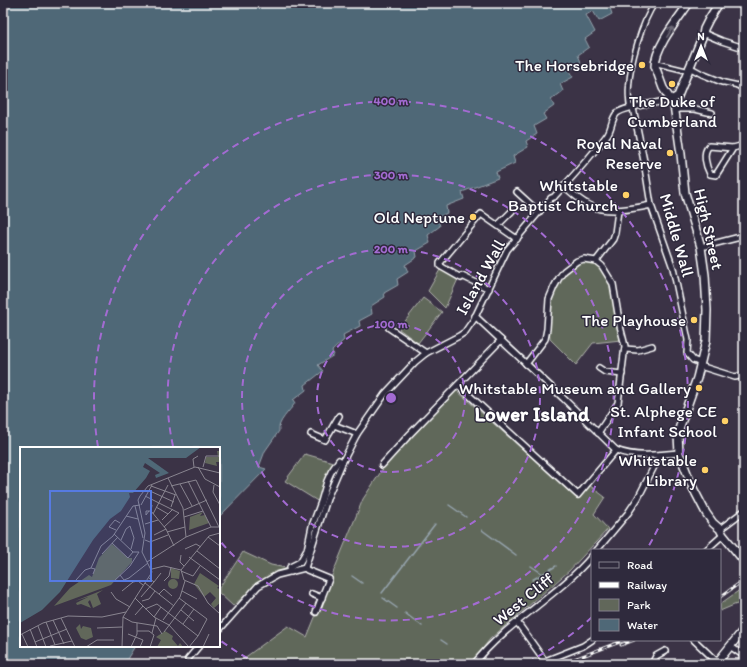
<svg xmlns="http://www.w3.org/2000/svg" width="747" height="667" font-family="Itim,sans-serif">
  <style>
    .green { fill: #61675a; stroke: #b0b3ac }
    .water { fill: #4f6877; stroke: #95a4ad }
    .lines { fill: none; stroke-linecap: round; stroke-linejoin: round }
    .stream { stroke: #95a4ad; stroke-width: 1.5 }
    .pedestrian-casing { stroke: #fff; stroke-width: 7 }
    .minor-casing { stroke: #fff; stroke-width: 8 }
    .secondary-casing { stroke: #fff; stroke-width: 10 }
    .pedestrian { stroke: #2f2a3d; stroke-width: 4 }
    .minor { stroke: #2f2a3d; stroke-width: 5 }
    .secondary { stroke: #2f2a3d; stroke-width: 7 }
    .rail-casing { stroke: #fff; stroke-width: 3 }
    .rail { stroke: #2f2a3d; stroke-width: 1.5; stroke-dasharray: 4.5; stroke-linecap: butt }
    .oneway { stroke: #6d6a77 }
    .ring { fill: none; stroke: #a36bd2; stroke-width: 2; stroke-dasharray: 7 5 }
    .poi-dot { fill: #ffd166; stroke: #2f2a3d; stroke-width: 1.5 }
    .labels { text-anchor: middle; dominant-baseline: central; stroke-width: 3; stroke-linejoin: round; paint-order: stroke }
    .poi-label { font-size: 17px; fill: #fff; stroke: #2f2a3d; text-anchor: end }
    .street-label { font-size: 17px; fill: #fff; stroke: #2f2a3d }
    .district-label { font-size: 21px; font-weight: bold; fill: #fff; stroke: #2f2a3d }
    .inset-road { fill: none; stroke: #898590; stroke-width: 1 }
    .view { fill: #567ae2; fill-opacity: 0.15; stroke: #567ae2; stroke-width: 2 }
    .inset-edge { fill: none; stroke: #fff; stroke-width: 2 }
    .centre { fill: #a36bd2; stroke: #2f2a3d; stroke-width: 2 }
    .ring-label { font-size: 12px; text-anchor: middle; font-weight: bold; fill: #a36bd2; stroke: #2f2a3d; stroke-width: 3; stroke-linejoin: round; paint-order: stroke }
  </style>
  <rect width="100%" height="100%" fill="#3b3346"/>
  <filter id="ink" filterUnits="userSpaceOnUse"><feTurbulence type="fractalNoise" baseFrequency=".025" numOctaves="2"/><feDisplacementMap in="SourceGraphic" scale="8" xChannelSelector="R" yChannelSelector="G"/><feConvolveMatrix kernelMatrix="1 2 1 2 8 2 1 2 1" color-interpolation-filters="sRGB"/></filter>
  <g filter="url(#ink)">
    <!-- green -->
    <g class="green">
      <path d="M584 261C587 261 591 261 593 262 615 270 614 307 617 324 618 330 620 335 621 340L593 343 576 365 550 339C548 316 550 292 566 273 571 268 577 263 584 261Z"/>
      <path d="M441 268 458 279 445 308 428 291Z"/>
      <path d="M423 298 442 312 418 343 399 329Z"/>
      <path d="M456 390 578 499 589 485 605 497 594 514 608 529 569 571 490 639 471 664H236L288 626 307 637 363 499 384 467Z"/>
      <path d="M305 454 333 462 319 502 285 481Z"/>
      <path d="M243 552 271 565 286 568 284 572 261 581 233 606 219 593V588Z"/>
      <path d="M744 587V602L734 605 720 611V604Z"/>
    </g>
    <!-- water -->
    <path class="water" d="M3 3H618L610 8 612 14 599 21 593 11 586 15 595 32 585 39 589 47 578 55 581 62 569 71 573 77 560 84 563 91 551 100 554 106 543 114 546 119 534 126 537 134 526 141 528 147 513 156 515 163 496 172 498 178 462 192 464 199 446 206 447 213 437 218 440 226 428 235 430 243 416 251 417 257 405 265 408 272 397 279 398 285 384 293 385 297 371 306 372 314 359 321 360 326 343 335 344 340 332 351 334 355 318 365 323 371 305 385 306 390 293 400 295 403C290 411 277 422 279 431L265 451 259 467 266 469 219 517V448H21V646H135L124 664H3Z"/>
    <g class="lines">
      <!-- stream -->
      <g class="stream">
        <path d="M449 505 466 517"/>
        <path d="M482 530 516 555"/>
        <path d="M531 566 543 574"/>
        <path d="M352 576 362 583"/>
        <path d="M532 580 556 566"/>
        <path d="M382 593 435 524"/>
        <path d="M383 598 397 608"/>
        <path d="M405 613 422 626"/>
        <path d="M441 640 447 644"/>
      </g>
      <!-- pedestrian casing -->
      <g class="pedestrian-casing">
        <g id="pedestrian">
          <path d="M655 63 688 71"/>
          <path d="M722 82 736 85 744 89"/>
          <path d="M630 108C629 101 628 94 629 86 630 64 642 21 655 3"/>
        </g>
      </g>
      <!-- minor casing -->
      <g class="minor-casing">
        <g id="minor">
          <path d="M703 33 722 41 744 48"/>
          <path d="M689 67 702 74 722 82"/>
          <path d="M633 108 644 161 651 205 673 268 688 340 687 353 693 360 701 363"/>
          <path d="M675 109H695L712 113"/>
          <path d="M744 122V123"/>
          <path d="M733 148 716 175 710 174C706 166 702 153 709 146L733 148 744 145"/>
          <path d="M564 186C572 193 580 201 589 205 606 214 633 209 651 205"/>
          <path d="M517 192 539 212"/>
          <path d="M498 225 512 211"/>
          <path d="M701 247 744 236"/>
          <path d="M596 261 613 239 615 233 618 211"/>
          <path d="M489 289 462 276 461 278 440 266V263L481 214 517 239"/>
          <path d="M475 316 563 398 616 450C635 458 659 455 679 453"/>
          <path d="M389 328 426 353"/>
          <path d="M625 349 638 350 652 346"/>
          <path d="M526 364 545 339 547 329 549 299 554 287 559 278 564 271 577 261 584 259 596 261 602 266 613 284 620 326 625 346 618 403 598 433"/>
          <path d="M700 366 735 377 744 375"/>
          <path d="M599 368 605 372 622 374"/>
          <path d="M458 385 578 495 616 450"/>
          <path d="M334 425 357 434"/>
          <path d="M311 434 325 440 339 416"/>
          <path d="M382 465 410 434 501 340"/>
          <path d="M720 529 744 511"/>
          <path d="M597 550 628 513 638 498 660 455"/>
          <path d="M706 550 723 535"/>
          <path d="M305 568 328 496 343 461 357 434 385 394 415 362 426 353 459 336 465 332 474 319 507 250 551 198 554 197C572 177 591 157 607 135 612 129 611 119 617 113 626 106 658 103 671 100"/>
          <path d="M305 568 307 570 329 579 316 612"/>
          <path d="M291 572 290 567 300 562 307 550 312 526 321 502 327 481 331 472 339 460"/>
          <path d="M312 594 322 598"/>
          <path d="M517 622 545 661 583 646 592 640"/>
          <path d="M219 630 258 586 277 575 305 568"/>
          <path d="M694 640 717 662"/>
          <path d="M730 646 744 656"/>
          <path d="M188 659 199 646"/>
          <path d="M474 664C507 622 557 597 592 556"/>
          <path d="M652 664 656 656 665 651"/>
        </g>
      </g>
      <!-- secondary casing -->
      <g class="secondary-casing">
        <g id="secondary">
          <path d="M689 3C678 19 655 47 655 66L663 88 674 105 681 154 685 193 701 247 705 275 707 310 706 341 697 378 680 426 678 435 679 453 693 488 706 513 713 523 720 529 723 535 744 561"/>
          <path d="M671 100 678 96 703 35 704 29 709 19 719 3"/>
          <path d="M716 664 744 629"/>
        </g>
      </g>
      <!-- pedestrian -->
      <use href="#pedestrian" class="pedestrian"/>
      <!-- minor -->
      <use href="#minor" class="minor"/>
      <!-- secondary -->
      <use href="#secondary" class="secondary"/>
      <!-- rail casing -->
      <g class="rail-casing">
        <g id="rail">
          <path d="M720 597 744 580"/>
          <path d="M621 645 634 640"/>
          <path d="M561 664 625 640"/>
        </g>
      </g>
      <!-- rail -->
      <use href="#rail" class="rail"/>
    </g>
    <!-- one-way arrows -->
    <defs><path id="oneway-shaft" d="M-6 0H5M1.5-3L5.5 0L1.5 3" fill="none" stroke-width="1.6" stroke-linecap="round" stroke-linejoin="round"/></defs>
    <use class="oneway" href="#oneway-shaft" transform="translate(670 32) rotate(-58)"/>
  </g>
  <!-- distance rings -->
  <g class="ring">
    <circle cx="391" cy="398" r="74"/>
    <circle cx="391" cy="398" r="149"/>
    <path d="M173 446A223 223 0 1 1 220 541"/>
    <path d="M592 617A297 297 0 0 1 524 664M258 664A297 297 0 0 1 221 641M98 447A297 297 0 1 1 647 549"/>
  </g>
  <!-- markers -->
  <g class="poi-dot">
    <circle cx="642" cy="65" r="4"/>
    <circle cx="672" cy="84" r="4"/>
    <circle cx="670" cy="153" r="4"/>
    <circle cx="626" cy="195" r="4"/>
    <circle cx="473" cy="217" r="4"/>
    <circle cx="694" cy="320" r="4"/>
    <circle cx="699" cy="388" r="4"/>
    <circle cx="725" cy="421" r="4"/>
    <circle cx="705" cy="470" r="4"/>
  </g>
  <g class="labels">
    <!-- poi labels -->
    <g class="poi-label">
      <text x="634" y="65">The Horsebridge</text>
      <text x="672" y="101" text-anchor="middle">The Duke of<tspan x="672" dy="20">Cumberland</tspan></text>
      <text x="662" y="143">Royal Naval<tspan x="662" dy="20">Reserve</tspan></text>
      <text x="618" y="185">Whitstable<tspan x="618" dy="20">Baptist Church</tspan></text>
      <text x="465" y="217">Old Neptune</text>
      <text x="686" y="320">The Playhouse</text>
      <text x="691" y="388">Whitstable Museum and Gallery</text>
      <text x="717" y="411">St. Alphege CE<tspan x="717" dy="20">Infant School</tspan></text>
      <text x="697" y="460">Whitstable<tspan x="697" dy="20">Library</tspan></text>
    </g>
    <!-- street labels -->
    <g class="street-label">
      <text transform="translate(709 229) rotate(77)">High Street</text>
      <text transform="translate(677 235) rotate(74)">Middle Wall</text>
      <text transform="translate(480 277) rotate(-61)">Island Wall</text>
      <text transform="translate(523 599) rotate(-39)">West Cliff</text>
    </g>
    <!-- district labels -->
    <g class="district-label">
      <text x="532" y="413">Lower Island</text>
    </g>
  </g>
  <!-- overview -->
  <g transform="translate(20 447)">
    <rect width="200" height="200" fill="#3b3346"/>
    <path d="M197 4H200V15H196L197 19 185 16 186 10H198ZM183 65 180 69 185 68 189 76 169 83 170 70ZM92 97 108 111H112V115L91 138 34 159 50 141 69 128 72 130 79 111ZM151 121 160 124 159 132 151 131ZM180 126 199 139 197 141 200 142V156L194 161 191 157 196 151 190 145 184 150 174 137ZM148 137a5 5 0 1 1 10 0a5 5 0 1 1-10 0ZM83 143 77 147 81 157 73 161 70 153 68 155 71 161 61 157 57 158 56 156 68 150 55 154ZM60 177 61 182 63 179 71 181 73 190 66 193 61 191 56 181ZM145 184 153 189 152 192 158 199 160 196 163 200H137L141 193 136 190Z" fill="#61675a"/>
    <path d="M0 0H181L166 11H128L149 26 136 31 135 28 140 26 125 16 123 20 130 24 126 31 113 46H109L110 50 101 64 90 72 73 93 40 145 22 163 0 176Z" fill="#4f6877"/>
    <path class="inset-road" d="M174 20 173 12 178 9M178 20 185 32 200 40M183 20 186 9H200M168 34 191 80M160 37 172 59M194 38 193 45 200 58M131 39 156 48M151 39 176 33 199 80M130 44 154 55M125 49 159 66 144 80M121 58 132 38M132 58 131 64 146 82 154 99M115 59 123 91M136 60 148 67M151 60 155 48M164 63 187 53M129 64 126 68V64H131M133 67 148 38M106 69 118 72M164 70 183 64M142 73 153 62M125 77 138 73M96 83 89 80 95 73 100 76M147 85 165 80M94 87 113 105H119M134 88 146 82M166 90 191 80H199M188 90 200 99M101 93 106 82 110 79 114 91 111 102M125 93 130 95 148 88M92 96 108 111 113 105M165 102 176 97 181 100M177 104 200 122M82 107 98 90M161 108 160 115 164 119M169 110 200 133M127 115 166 90 163 61 148 31M132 122 144 119 161 123M161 123 164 133 178 139 188 156 200 167M161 123 189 89 200 86M161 124 173 129 180 119M73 127 75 122 71 121 81 99 93 89 113 59 120 58M100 128 104 133 109 131 128 116M129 131 134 135 141 126M56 133 65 123 71 121M144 134 149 129 151 120M93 135 110 119 119 105M125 136 154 159M102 144 113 135 118 134 123 138M162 144 177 152M91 145 96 152 110 160M139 147 144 142 152 149M121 150 134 135M115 151 134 170 149 178 169 200M159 151 187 172 178 189 169 200M122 154 129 152 135 144M125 162 137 157 178 189M161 163 174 174M115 168 123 159M103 170 112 175 137 179 142 187M134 170 141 160M41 171 55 200M33 173 44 197M143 173 160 150 165 134M26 175 35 198M163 177 174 162M18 179 26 200M77 181 102 180M10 182 17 200M117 184H129L134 188 130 200M144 185 166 156M132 186 136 171M2 187 8 200M108 187 123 193 120 200M0 188 23 176 48 169 82 170 106 165M15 195 47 182M30 199 52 194M66 200 77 193H94M102 200 103 170 132 125 122 105 125 86 118 53 120 49 128 39 175 20 200 26M111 200 117 187V176M183 200 189 187"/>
    <path class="view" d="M30 44H131V134H30Z"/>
    <rect width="200" height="200" class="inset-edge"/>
  </g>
  <circle cx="391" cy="398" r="6" class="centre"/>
  <g class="ring-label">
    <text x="391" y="105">400 m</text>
    <text x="391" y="179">300 m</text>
    <text x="391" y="253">200 m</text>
    <text x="391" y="328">100 m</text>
  </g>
  <!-- margin -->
  <rect width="747" height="667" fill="none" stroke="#2f2a3d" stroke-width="16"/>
  <rect x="8" y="8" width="731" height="651" fill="none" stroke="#fff" stroke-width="1.5" filter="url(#ink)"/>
  <!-- legend -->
  <rect x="591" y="549" width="130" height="92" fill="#2f2a3d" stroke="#827f8b"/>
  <rect x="599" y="562" width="20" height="6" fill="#2f2a3d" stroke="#827f8b"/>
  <text x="627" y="569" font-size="12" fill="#ffffff">Road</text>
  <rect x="599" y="582" width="20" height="6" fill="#ffffff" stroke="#827f8b"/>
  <text x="627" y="589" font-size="12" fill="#ffffff">Railway</text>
  <rect x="599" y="599" width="20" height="12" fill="#61675a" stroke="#827f8b"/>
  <text x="627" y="609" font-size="12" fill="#ffffff">Park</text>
  <rect x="599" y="619" width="20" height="12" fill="#4f6877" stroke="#827f8b"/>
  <text x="627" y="629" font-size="12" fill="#ffffff">Water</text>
  <!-- north arrow -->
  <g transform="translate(701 46)" stroke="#2f2a3d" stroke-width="3" paint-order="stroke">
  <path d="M0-3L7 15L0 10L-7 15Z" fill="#ffffff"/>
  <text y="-6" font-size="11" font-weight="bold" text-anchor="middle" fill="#ffffff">N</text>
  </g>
</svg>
